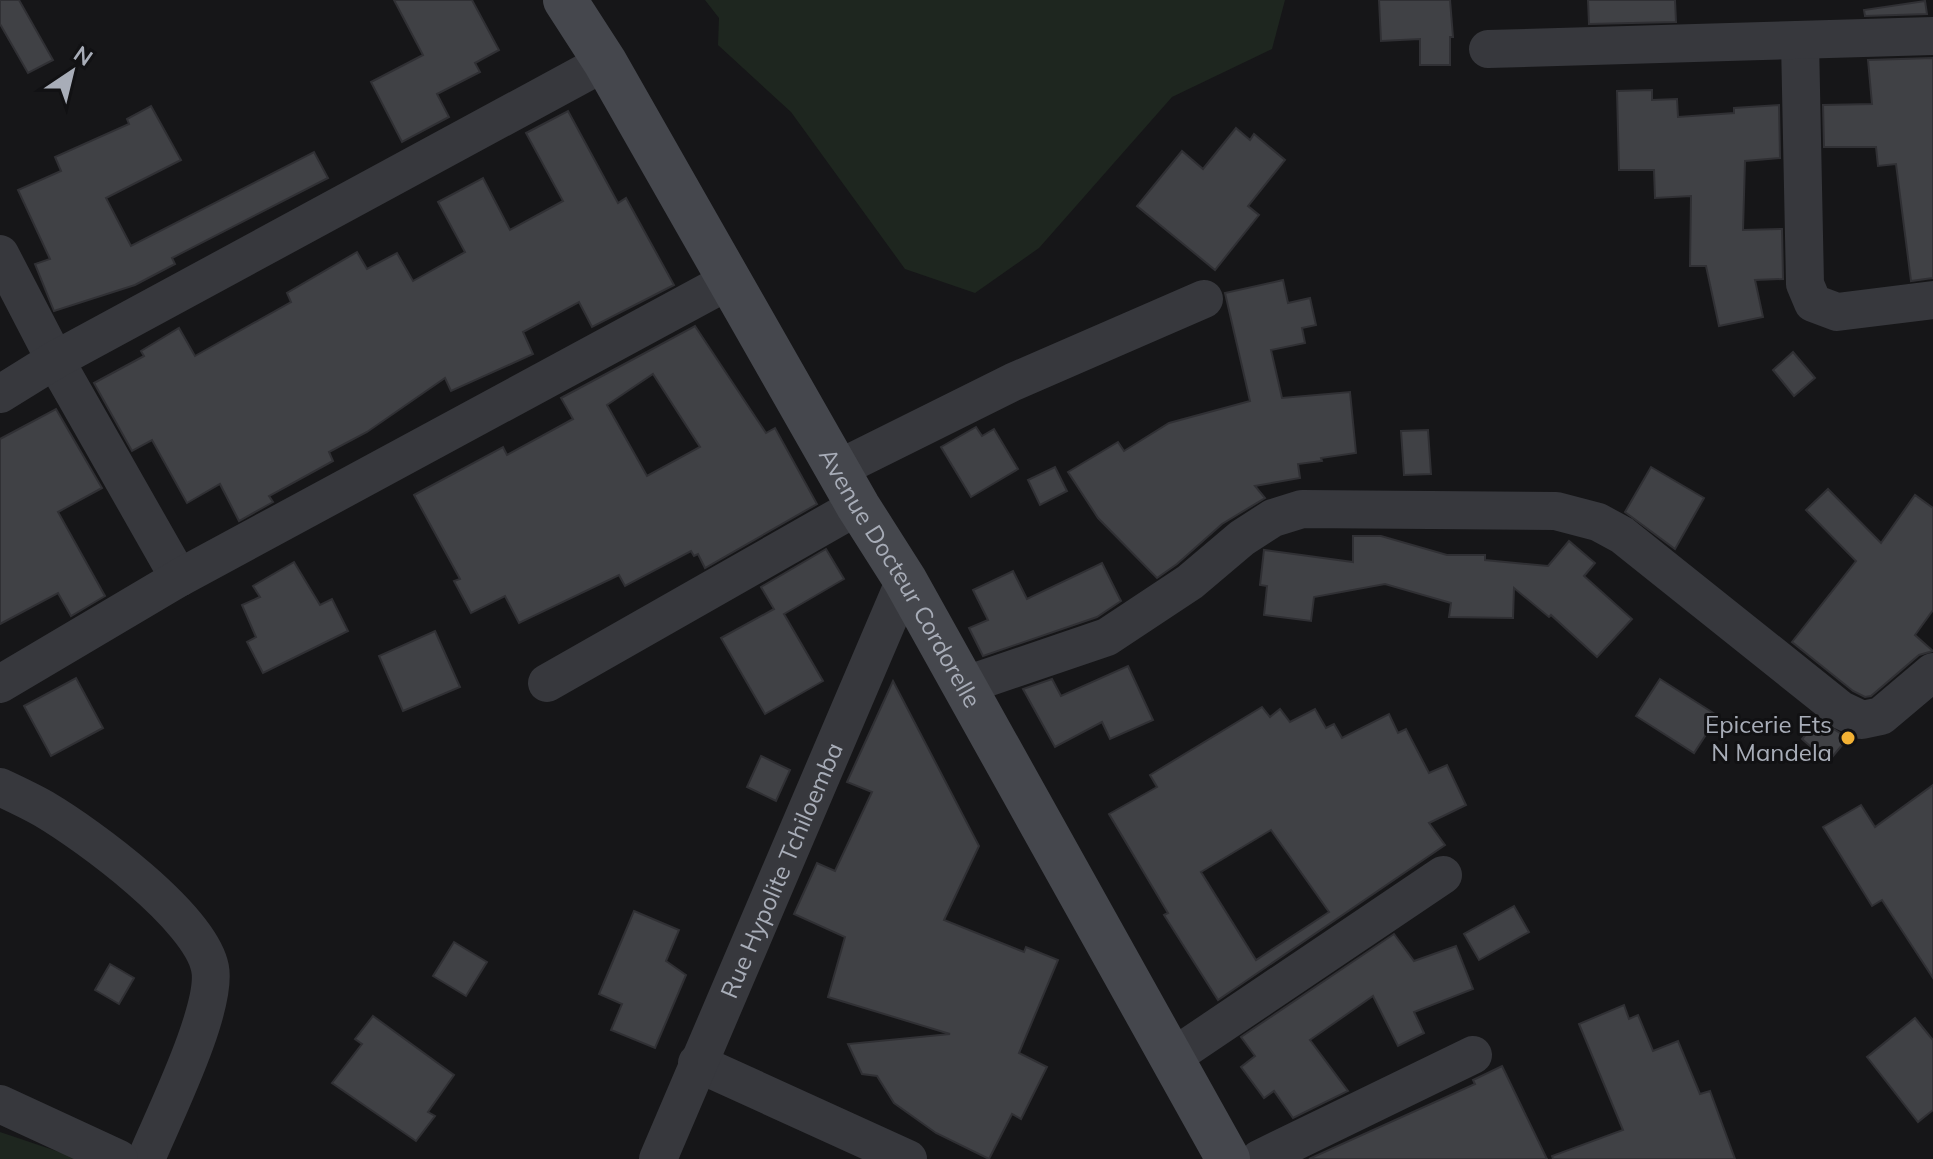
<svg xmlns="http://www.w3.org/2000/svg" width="1933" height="1159" font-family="Mulish,sans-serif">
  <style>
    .green { fill: #1e261f }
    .building { fill: #404145; stroke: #303034; stroke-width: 2; fill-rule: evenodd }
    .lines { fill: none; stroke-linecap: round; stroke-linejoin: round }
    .street { stroke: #37383d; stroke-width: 38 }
    .secondary { stroke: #45474d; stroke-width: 44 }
    .poi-dot { fill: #f2b134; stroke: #111113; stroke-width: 3 }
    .labels { text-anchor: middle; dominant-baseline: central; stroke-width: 6; stroke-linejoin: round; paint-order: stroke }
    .street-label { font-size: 24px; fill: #a8adb8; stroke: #111113 }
    .poi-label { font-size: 24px; fill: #a8adb8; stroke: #111113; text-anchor: end }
  </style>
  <rect width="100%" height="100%" fill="#161618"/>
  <!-- green -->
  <g class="green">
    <path d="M705 0H1285L1272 49 1172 97 1039 248 975 293 905 269 791 112 718 45 719 18Z"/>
    <path d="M0 1132 80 1159H0Z"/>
  </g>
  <!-- building -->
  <g class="building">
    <path d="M0 0H19L53 60 28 73 0 24Z"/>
    <path d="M394 0H472L499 50 475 63 480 72 437 94 449 117 402 142 371 82 423 55Z"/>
    <path d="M1379 0H1450L1453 37H1450V65H1420V39L1381 41Z"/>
    <path d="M1588 0H1675L1676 22 1589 24Z"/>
    <path d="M1925 1 1927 14 1865 16 1864 10Z"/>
    <path d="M1933 58V278L1911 281 1896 164 1878 166 1876 147H1824L1823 105 1872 104 1868 60Z"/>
    <path d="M1652 90V100L1677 99 1678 117 1734 113V108L1779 105 1780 158 1745 161 1743 230 1782 229 1783 279 1755 280 1763 317 1719 326 1706 266H1690L1691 196 1655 198 1654 170H1619L1617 91Z"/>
    <path d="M151 106 181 160 106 198 131 246 314 152 328 178 172 258 175 264 135 285 54 311 35 264 50 259 18 190 61 171 55 157 129 124 127 119Z"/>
    <path d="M568 111 618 203 626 198 674 285 592 327 579 302 523 332 533 354 451 391 445 378 367 432 329 452 333 461 269 496 273 502 239 521 220 484 187 503 152 440 132 451 94 383 144 356 141 351 179 328 195 356 291 302 287 293 357 252 367 269 397 253 413 281 465 252 438 202 483 178 510 230 563 201 526 133Z"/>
    <path d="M1236 128 1250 140 1254 134 1285 160 1248 206 1259 215 1215 270 1137 206 1182 151 1203 169Z"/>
    <path d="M1283 280 1288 303 1310 298 1316 325 1302 328 1305 343 1271 350 1282 398 1350 392 1356 453 1321 458 1322 461 1298 464 1300 478 1255 486 1265 498 1222 524 1177 564 1157 578 1098 518 1068 472 1118 442 1124 451 1169 423 1250 401 1225 293Z"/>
    <path d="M695 326 766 433 775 428 817 504 705 568 698 554 694 556 691 551 625 586 619 575 519 623 505 596 471 613 454 581 460 579 414 495 503 447 507 455 573 419 561 398ZM653 374 700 447 647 476 607 405Z"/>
    <path d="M1793 352 1815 378 1794 396 1773 370Z"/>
    <path d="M56 409 102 488 58 512 105 596 71 616 58 593 0 624V439Z"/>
    <path d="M976 427 982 436 994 429 1018 469 971 497 941 447Z"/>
    <path d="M1428 430 1431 474 1404 475 1401 431Z"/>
    <path d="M1055 467 1067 491 1040 505 1028 480Z"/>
    <path d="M1651 467 1704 498 1675 549 1625 512Z"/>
    <path d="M1828 489 1881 543 1915 495 1933 508V610L1915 635 1933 651 1919 655 1871 696 1865 697 1853 691 1792 642 1856 561 1806 510Z"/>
    <path d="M1353 536H1381L1447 555H1485V560L1548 566 1569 541 1595 563 1584 576 1632 619 1597 657 1551 615 1549 617 1514 588 1513 618 1449 617 1451 603 1385 584 1314 597 1311 621 1264 615 1267 586 1260 585 1264 550 1353 562Z"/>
    <path d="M826 549 844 579 784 614 823 681 765 714 721 638 774 609 761 587Z"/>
    <path d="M294 562 320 605 332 599 348 631 263 673 247 642 256 637 242 605 260 597 253 586Z"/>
    <path d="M1102 563 1121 601 1097 617 983 656 969 628 988 620 973 590 1013 571 1027 599Z"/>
    <path d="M435 631 460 687 403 711 379 656Z"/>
    <path d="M1128 666 1153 720 1110 739 1102 722 1055 747 1023 689 1052 679 1061 696Z"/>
    <path d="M76 678 103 728 51 756 24 706Z"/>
    <path d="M1660 679 1718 716 1694 753 1636 716Z"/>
    <path d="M893 681 979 846 944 920 1024 952 1026 947 1058 960 1019 1053 1047 1067 1021 1119 1012 1114 989 1159 936 1133 894 1103 877 1076 862 1074 848 1044 950 1034 828 997 845 937 794 914 817 863 835 871 872 792 847 782Z"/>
    <path d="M1262 707 1270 717 1280 709 1290 722 1315 709 1326 728 1334 724 1342 738 1389 714 1398 733 1406 729 1429 773 1447 765 1466 805 1429 823 1445 845 1218 1000 1164 915 1168 913 1109 814 1157 787 1150 775ZM1271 830 1329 912 1256 960 1201 872Z"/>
    <path d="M1819 720 1848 738 1828 762 1802 739Z"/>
    <path d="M761 756 790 770 776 801 747 787Z"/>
    <path d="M1933 785V978L1882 900 1872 906 1823 827 1861 805 1875 827Z"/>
    <path d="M1514 906 1529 932 1479 960 1464 934Z"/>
    <path d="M634 911 679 930 666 961 686 975 655 1048 611 1030 622 1004 599 994Z"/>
    <path d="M1394 934 1414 961 1456 946 1473 989 1414 1012 1424 1033 1398 1046 1373 996 1310 1040 1348 1091 1293 1118 1274 1091 1264 1098 1241 1067 1255 1056 1241 1037Z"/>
    <path d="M454 942 487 962 466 996 433 976Z"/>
    <path d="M110 964 134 978 119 1004 95 990Z"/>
    <path d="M1624 1005 1629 1019 1638 1015 1653 1051 1678 1041 1700 1094 1710 1091 1735 1159H1553L1552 1156 1623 1130 1579 1024Z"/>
    <path d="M373 1016 454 1075 428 1112 435 1116 416 1141 332 1083 362 1044 355 1039Z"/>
    <path d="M1915 1018 1933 1040V1110L1918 1122 1867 1057Z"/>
    <path d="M1502 1066 1547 1159H1309L1475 1084 1473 1080Z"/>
  </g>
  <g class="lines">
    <!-- street -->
    <g class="street">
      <path d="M1800 41 1805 284 1813 303 1837 312 1933 300"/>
      <path d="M1488 49 1933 36"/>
      <path d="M0 254 55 360 179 578"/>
      <path d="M0 394 55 360 605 62"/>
      <path d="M838 469 1013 382 1204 299"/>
      <path d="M547 683 858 506"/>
      <path d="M0 684 179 578 730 280"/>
      <path d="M963 686 1107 637 1190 582 1242 538 1273 518 1302 509 1556 511 1598 522 1622 535 1841 710 1862 720 1881 716 1933 672"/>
      <path d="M0 787C15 794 30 801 44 809 88 835 200 917 210 968 218 1008 163 1118 146 1159"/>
      <path d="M1173 1057 1443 875"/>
      <path d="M697 1063 908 1159"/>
      <path d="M0 1104 119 1159"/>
      <path id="s1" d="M658 1159 905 580"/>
      <path d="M1259 1159 1473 1055"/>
    </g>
    <!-- secondary -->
    <path class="secondary" id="s2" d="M565 0 605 62 858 506 905 580 1228 1159"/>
  </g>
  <!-- markers -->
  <circle class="poi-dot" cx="1848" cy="738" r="8"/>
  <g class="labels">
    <!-- street labels -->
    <g class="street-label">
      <text stroke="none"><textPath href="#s2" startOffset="668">Avenue Docteur Cordorelle</textPath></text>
      <text stroke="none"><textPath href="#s1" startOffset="314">Rue Hypolite Tchiloemba</textPath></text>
    </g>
    <!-- poi labels -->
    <g class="poi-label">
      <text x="1832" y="724">Epicerie Ets<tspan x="1832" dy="28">N Mandela</tspan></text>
    </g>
  </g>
  <!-- north arrow -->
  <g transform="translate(72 72) rotate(35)" stroke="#111113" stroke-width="6" paint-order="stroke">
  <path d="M0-6L14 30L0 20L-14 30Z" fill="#a8adb8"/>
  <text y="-12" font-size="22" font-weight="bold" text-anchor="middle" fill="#a8adb8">N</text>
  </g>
</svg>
